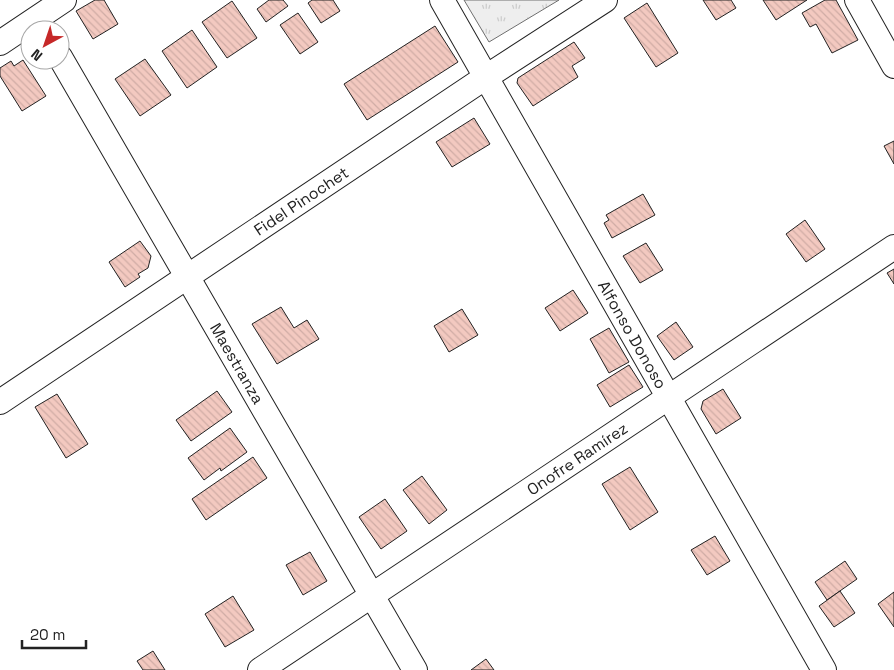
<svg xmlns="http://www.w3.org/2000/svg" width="894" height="670" font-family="'Space Grotesk',sans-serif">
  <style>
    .park { fill: url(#park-tufts); stroke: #6f6f6f }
    .building { fill: url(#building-back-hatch); stroke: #222 }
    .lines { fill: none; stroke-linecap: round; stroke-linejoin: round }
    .minor-casing { stroke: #222; stroke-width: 26 }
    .minor { stroke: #fff; stroke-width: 24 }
    .labels { text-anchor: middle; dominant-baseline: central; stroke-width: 4; stroke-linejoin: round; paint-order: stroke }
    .street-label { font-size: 16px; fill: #222; stroke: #fff }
  </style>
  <defs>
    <pattern id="park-tufts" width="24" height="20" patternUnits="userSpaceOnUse" patternTransform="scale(1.25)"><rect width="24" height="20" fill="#eee"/><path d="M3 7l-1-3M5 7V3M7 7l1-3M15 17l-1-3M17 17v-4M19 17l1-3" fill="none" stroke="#ccc"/></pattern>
    <pattern id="building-back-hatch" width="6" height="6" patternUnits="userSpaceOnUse" patternTransform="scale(1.25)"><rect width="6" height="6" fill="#f3c9c0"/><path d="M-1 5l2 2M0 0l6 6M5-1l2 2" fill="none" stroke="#d0aca5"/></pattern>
  </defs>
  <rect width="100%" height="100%" fill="#fff"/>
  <!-- park -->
  <path class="park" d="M464 0H559L489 42Z"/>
  <!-- building -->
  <g class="building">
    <path d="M95 0H104L118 24 93 39 76 11Z"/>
    <path d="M269 0H283L288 6 266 22 257 9Z"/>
    <path d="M312 0H333L340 11 321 23 308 3Z"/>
    <path d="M703 0H731L736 8 716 20Z"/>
    <path d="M763 0H807L776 20Z"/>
    <path d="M825 0H836L858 40 832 53 816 24 810 27 802 13Z"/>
    <path d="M232 1 257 38 227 58 202 22Z"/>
    <path d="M647 3 678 53 656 67 624 18Z"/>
    <path d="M298 13 318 42 300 54 280 25Z"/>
    <path d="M435 26 458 62 367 120 344 84Z"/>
    <path d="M192 30 217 67 187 88 162 51Z"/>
    <path d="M574 42 585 58 572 66 578 77 533 106 517 83 518 78Z"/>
    <path d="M145 59 171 95 140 116 115 79Z"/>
    <path d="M23 60 46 96 22 111 0 76V68L11 61 14 66Z"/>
    <path d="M474 118 490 144 452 167 436 142Z"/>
    <path d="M894 141V164L884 146Z"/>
    <path d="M643 194 655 215 612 238 604 223 609 220 606 215Z"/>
    <path d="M805 220 825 249 806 262 786 234Z"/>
    <path d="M140 241 151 256 148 268 138 274 140 277 125 287 109 262Z"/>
    <path d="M646 243 663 270 640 283 623 256Z"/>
    <path d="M894 269V284L887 273Z"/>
    <path d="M573 290 588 313 560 331 545 308Z"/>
    <path d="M281 307 294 328 307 320 319 339 277 364 252 324Z"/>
    <path d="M462 309 478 335 449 352 434 326Z"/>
    <path d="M676 322 693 347 674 360 657 336Z"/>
    <path d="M609 328 629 362 609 373 590 339Z"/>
    <path d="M629 365 643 387 610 407 597 385Z"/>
    <path d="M723 389 741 418 716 434 701 409 703 401Z"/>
    <path d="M217 391 232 412 191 441 176 420Z"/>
    <path d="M57 394 88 444 66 458 35 407Z"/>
    <path d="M230 428 247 452 221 471 220 468 204 480 188 458Z"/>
    <path d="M253 457 267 478 206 520 192 499Z"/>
    <path d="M630 467 658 512 630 530 602 484Z"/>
    <path d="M422 476 447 510 429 524 403 490Z"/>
    <path d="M385 499 407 531 381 549 359 517Z"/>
    <path d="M715 536 730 561 707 575 691 550Z"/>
    <path d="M310 552 327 581 303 595 286 565Z"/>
    <path d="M845 561 857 579 827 600 815 582Z"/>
    <path d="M840 591 855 613 834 627 819 606Z"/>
    <path d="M894 592V627L878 604Z"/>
    <path d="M233 596 254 630 225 647 205 614Z"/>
    <path d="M153 651 165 670H143L137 661Z"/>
    <path d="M486 659 494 670H471Z"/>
  </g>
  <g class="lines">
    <!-- minor casing -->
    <g class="minor-casing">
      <g id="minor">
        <path id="s1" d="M442 0 824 670"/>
        <path d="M857 0 894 66"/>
        <path d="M0 43 64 0"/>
        <path id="s2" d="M60 57 415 670"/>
        <path id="s3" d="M0 402 486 77 605 0"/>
        <path id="s4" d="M260 670 894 247"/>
      </g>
    </g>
    <!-- minor -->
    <use href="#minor" class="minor"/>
  </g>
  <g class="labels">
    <!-- street labels -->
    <g class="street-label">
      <text stroke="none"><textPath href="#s3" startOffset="362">Fidel Pinochet</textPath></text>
      <text stroke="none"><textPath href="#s1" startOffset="385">Alfonso Donoso</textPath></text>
      <text stroke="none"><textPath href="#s2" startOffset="354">Maestranza</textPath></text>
      <text stroke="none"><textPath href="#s4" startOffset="381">Onofre Ramírez</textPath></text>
    </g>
  </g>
  <!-- north arrow -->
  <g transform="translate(45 45) rotate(220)"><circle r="24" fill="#ffffff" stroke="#a7a7a7"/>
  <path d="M0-4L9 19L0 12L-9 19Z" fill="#c62828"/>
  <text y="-8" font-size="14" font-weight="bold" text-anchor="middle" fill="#222222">N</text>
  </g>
  <!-- scale -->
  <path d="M22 640v8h64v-8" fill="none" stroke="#222222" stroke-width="2.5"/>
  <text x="30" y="640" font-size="15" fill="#222222" stroke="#ffffff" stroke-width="4" paint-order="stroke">20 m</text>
</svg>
